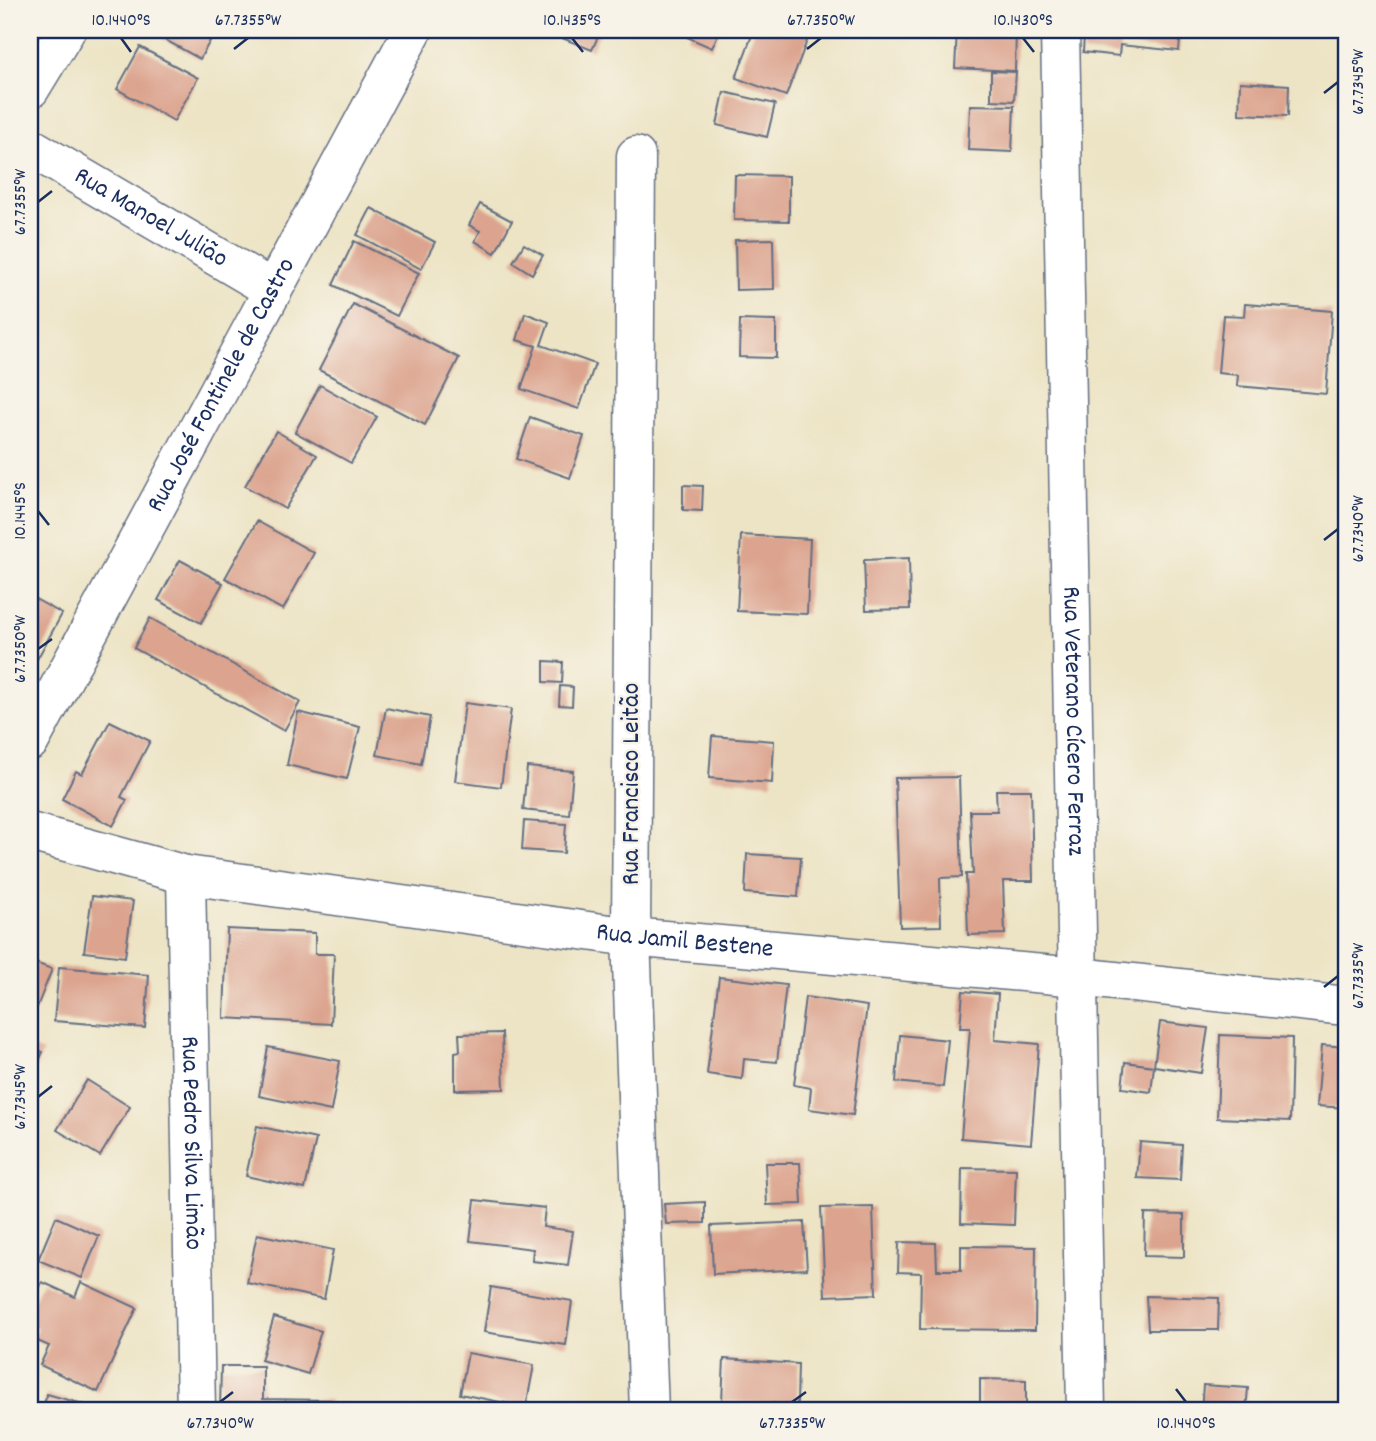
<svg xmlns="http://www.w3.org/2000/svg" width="1376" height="1441" font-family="Dekko,sans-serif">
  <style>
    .building { fill: #dca48f }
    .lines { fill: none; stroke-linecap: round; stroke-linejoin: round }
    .street-casing { stroke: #646e82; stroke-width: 41 }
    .secondary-casing { stroke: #646e82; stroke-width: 41 }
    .street { stroke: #fff; stroke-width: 38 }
    .secondary { stroke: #fff; stroke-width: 38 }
    .ticks { fill: none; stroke: #1b2f5e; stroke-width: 2.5 }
    .labels { text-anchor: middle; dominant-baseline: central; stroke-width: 5; stroke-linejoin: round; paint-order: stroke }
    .street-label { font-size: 26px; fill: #1b2f5e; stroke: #f7f3e8 }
    .neatline { fill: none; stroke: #1b2f5e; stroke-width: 2.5 }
    .ticks-label { font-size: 18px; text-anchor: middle; fill: #1b2f5e }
  </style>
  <rect width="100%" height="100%" fill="#f7f3e8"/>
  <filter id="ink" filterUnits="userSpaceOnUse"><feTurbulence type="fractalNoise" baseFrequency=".0143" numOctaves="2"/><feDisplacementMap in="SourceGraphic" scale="14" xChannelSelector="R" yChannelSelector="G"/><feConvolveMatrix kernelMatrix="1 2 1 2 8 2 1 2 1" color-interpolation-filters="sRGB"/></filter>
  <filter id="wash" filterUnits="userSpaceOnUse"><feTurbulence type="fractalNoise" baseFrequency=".00686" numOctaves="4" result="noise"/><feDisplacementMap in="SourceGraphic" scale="28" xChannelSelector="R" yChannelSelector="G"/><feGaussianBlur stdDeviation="1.57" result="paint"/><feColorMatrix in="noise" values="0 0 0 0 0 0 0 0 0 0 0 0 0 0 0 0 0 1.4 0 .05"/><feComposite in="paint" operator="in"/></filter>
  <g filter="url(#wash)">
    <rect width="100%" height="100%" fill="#ede4c5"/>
    <g id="blocks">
      <!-- building -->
      <g class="building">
        <path d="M147 30H216L200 59Z"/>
        <path d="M542 30H601L592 50Z"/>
        <path d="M691 30H720L712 48 687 37Z"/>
        <path d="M754 30H811L786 96 736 78Z"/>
        <path d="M957 30H1016L1015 71 955 68Z"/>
        <path d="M1103 30H1181L1179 51 1120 45 1119 56 1083 52 1084 35 1102 37Z"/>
        <path d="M140 47 198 78 174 121 117 89Z"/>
        <path d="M991 71 1016 72 1014 101 991 100Z"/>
        <path d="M1240 82 1289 85 1288 116 1239 114Z"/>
        <path d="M724 92 775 104 767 137 717 125Z"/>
        <path d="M970 105 1014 106 1012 152 968 150Z"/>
        <path d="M735 175 789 176V221L734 220Z"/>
        <path d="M480 204 512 221 495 253 475 241 480 231 469 225Z"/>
        <path d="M371 208 435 242 421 269 357 235Z"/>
        <path d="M773 239 774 289 736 290 735 240Z"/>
        <path d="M354 241 419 273 397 316 333 285Z"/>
        <path d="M524 244 543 255 532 274 513 262Z"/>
        <path d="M353 304 459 358 425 425 319 370Z"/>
        <path d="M1245 304 1332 311 1326 394 1237 386 1238 375 1218 373 1223 315 1244 316Z"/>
        <path d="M525 313 549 322 541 345 595 364 579 409 521 389 536 346 517 340Z"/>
        <path d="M740 320 776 321V358L739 357Z"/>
        <path d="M320 385 377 417 351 463 295 432Z"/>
        <path d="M530 417 584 436 570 478 516 459Z"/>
        <path d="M276 431 317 455 285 509 245 486Z"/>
        <path d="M683 485 703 486 702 511 683 510Z"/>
        <path d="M257 521 314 553 283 610 225 578Z"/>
        <path d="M741 535 810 539 807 614 737 611Z"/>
        <rect x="1340" y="548" width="6" height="51"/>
        <path d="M909 558 910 609 866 610 864 560Z"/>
        <path d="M180 560 223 583 201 623 158 600Z"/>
        <path d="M30 596 62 614 30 672Z"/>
        <path d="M150 618 300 702 284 731 134 648Z"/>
        <path d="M544 661 563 662 562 683 544 682Z"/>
        <path d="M560 686 573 687 572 706 559 705Z"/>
        <path d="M465 703 511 709 501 787 455 781Z"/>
        <path d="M386 708 430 717 421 764 377 755Z"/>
        <path d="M298 712 360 727 347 779 287 765Z"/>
        <path d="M110 721 150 741 121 797 127 800 113 826 62 799 76 771 82 774Z"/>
        <path d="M712 736 774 741 772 783 709 778Z"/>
        <path d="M527 767 573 771 569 815 523 810Z"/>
        <path d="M959 777 962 877 940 878 941 926 900 927 895 778Z"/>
        <path d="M996 790H1031L1033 881H1003L1005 934 968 935 966 874H973L970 811H997Z"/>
        <path d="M524 821 566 824 564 853 522 850Z"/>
        <path d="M747 854 801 857 798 897 745 893Z"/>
        <path d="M92 896 133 901 125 957 84 952Z"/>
        <path d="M227 929 315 933V954H334L331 1024 224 1018Z"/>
        <path d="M30 961 52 969 35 1012 30 1010Z"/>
        <path d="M59 967 149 975 145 1028 54 1021Z"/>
        <path d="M719 977 786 985 777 1062 744 1059 742 1079 707 1074Z"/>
        <path d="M963 991 998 994 995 1040 1039 1044 1031 1144 961 1138 970 1028H960Z"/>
        <path d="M805 997 867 1006 853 1115 809 1109 811 1088 794 1085Z"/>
        <path d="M1160 1022 1208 1028 1201 1073 1154 1066 1151 1092 1122 1088 1125 1062 1154 1066Z"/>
        <path d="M502 1033 504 1089 455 1090V1052L460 1051 459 1034Z"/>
        <path d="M900 1035 948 1040 943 1087 896 1082Z"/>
        <path d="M1220 1035 1292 1038 1290 1121 1217 1118Z"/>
        <path d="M1322 1045 1346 1047V1108L1317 1106Z"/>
        <path d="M30 1047 43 1052 30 1080Z"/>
        <path d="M268 1047 340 1061 331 1111 259 1096Z"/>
        <path d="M87 1080 130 1107 100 1156 57 1130Z"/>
        <path d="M257 1126 316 1139 305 1189 246 1176Z"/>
        <path d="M1140 1142 1182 1145 1180 1180 1137 1178Z"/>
        <path d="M765 1163H800L802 1204 767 1205Z"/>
        <path d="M962 1168 1016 1169 1014 1225 961 1223Z"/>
        <path d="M475 1200 545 1208 543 1227 573 1231 568 1265 532 1261 533 1249 470 1241Z"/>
        <path d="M705 1202V1223L666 1224 664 1204Z"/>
        <path d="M873 1207 876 1294 825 1296 821 1208Z"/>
        <path d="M1145 1214 1184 1215V1257L1144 1256Z"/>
        <path d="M56 1217 99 1236 82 1278 38 1260Z"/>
        <path d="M804 1222 807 1269 713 1274 711 1226Z"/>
        <path d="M257 1234 333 1250 324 1299 247 1283Z"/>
        <path d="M899 1242 936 1243 937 1270H961V1246L1036 1247 1035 1330 920 1329 921 1273 898 1272Z"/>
        <path d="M42 1282 75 1297 81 1282 137 1308 98 1392 40 1365 49 1346 33 1339 38 1328 30 1324V1310Z"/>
        <path d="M491 1287 572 1301 566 1345 484 1332Z"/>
        <path d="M1146 1296 1219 1298 1218 1330H1148Z"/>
        <path d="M274 1317 321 1331 308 1374 261 1360Z"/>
        <path d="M468 1353 534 1365 526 1407 460 1394Z"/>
        <path d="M724 1359 798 1364 797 1405 722 1401Z"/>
        <path d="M221 1366H263V1399L330 1400V1411H220Z"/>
        <path d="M980 1379 1026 1380V1411H980Z"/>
        <path d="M1203 1385 1248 1388 1246 1411H1201Z"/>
        <path d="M47 1394 104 1410V1411H42Z"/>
      </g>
    </g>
  </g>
  <g filter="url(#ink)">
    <use href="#blocks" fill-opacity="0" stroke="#646e82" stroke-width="2"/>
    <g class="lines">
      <!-- street casing -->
      <g class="street-casing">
        <g id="street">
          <path d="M30 89 66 30"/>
          <path id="s1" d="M30 147 272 289"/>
          <path d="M636 156 631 937 649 1411"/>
          <path id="s2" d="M30 741 413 30"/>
          <path id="s3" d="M30 832 186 875 631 937 1078 977 1346 1006"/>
          <path id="s4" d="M186 875 196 1411"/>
        </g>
      </g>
      <!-- secondary casing -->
      <g class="secondary-casing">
        <g id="secondary">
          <path id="s5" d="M1060 30 1086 1411"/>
        </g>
      </g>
      <!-- street -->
      <use href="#street" class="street"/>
      <!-- secondary -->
      <use href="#secondary" class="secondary"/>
    </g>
  </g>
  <!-- ticks -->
  <path class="ticks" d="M121 38 131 52M572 38 583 52M1023 38 1034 52M234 49 248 38M807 49 821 38M1324 93 1338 82M38 202 52 191M38 511 49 525M1324 540 1338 529M38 649 52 639M1324 987 1338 976M38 1097 52 1086M1176 1389 1186 1402M220 1402 233 1392M792 1402 806 1392"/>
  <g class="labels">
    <!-- street labels -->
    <g class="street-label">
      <text stroke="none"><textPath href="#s1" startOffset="140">Rua Manoel Julião</textPath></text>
      <text stroke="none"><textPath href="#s2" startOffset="404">Rua José Fontinele de Castro</textPath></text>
      <text stroke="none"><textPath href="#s5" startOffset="691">Rua Veterano Cícero Ferraz</textPath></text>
      <text transform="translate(632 784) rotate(-90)">Rua Francisco Leitão</text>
      <text stroke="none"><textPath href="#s3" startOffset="665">Rua Jamil Bestene</textPath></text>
      <text stroke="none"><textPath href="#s4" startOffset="268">Rua Pedro Silva Limão</textPath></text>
    </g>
  </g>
  <!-- margin -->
  <rect width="1376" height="1441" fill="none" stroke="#f7f3e8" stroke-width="77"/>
  <rect x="38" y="38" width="1300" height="1364" class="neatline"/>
  <g class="ticks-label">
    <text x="121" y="25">10.1440°S</text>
    <text x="248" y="25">67.7355°W</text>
    <text x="572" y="25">10.1435°S</text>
    <text x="821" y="25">67.7350°W</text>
    <text x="1023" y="25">10.1430°S</text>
    <text transform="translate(1357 82) rotate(-90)" y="6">67.7345°W</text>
    <text transform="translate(19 202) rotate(-90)" y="6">67.7355°W</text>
    <text transform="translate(19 511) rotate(-90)" y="6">10.1445°S</text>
    <text transform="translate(1357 529) rotate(-90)" y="6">67.7340°W</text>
    <text transform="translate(19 649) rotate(-90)" y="6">67.7350°W</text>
    <text transform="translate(1357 976) rotate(-90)" y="6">67.7335°W</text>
    <text transform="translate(19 1097) rotate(-90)" y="6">67.7345°W</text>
    <text x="220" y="1428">67.7340°W</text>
    <text x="792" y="1428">67.7335°W</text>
    <text x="1186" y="1428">10.1440°S</text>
  </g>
</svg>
